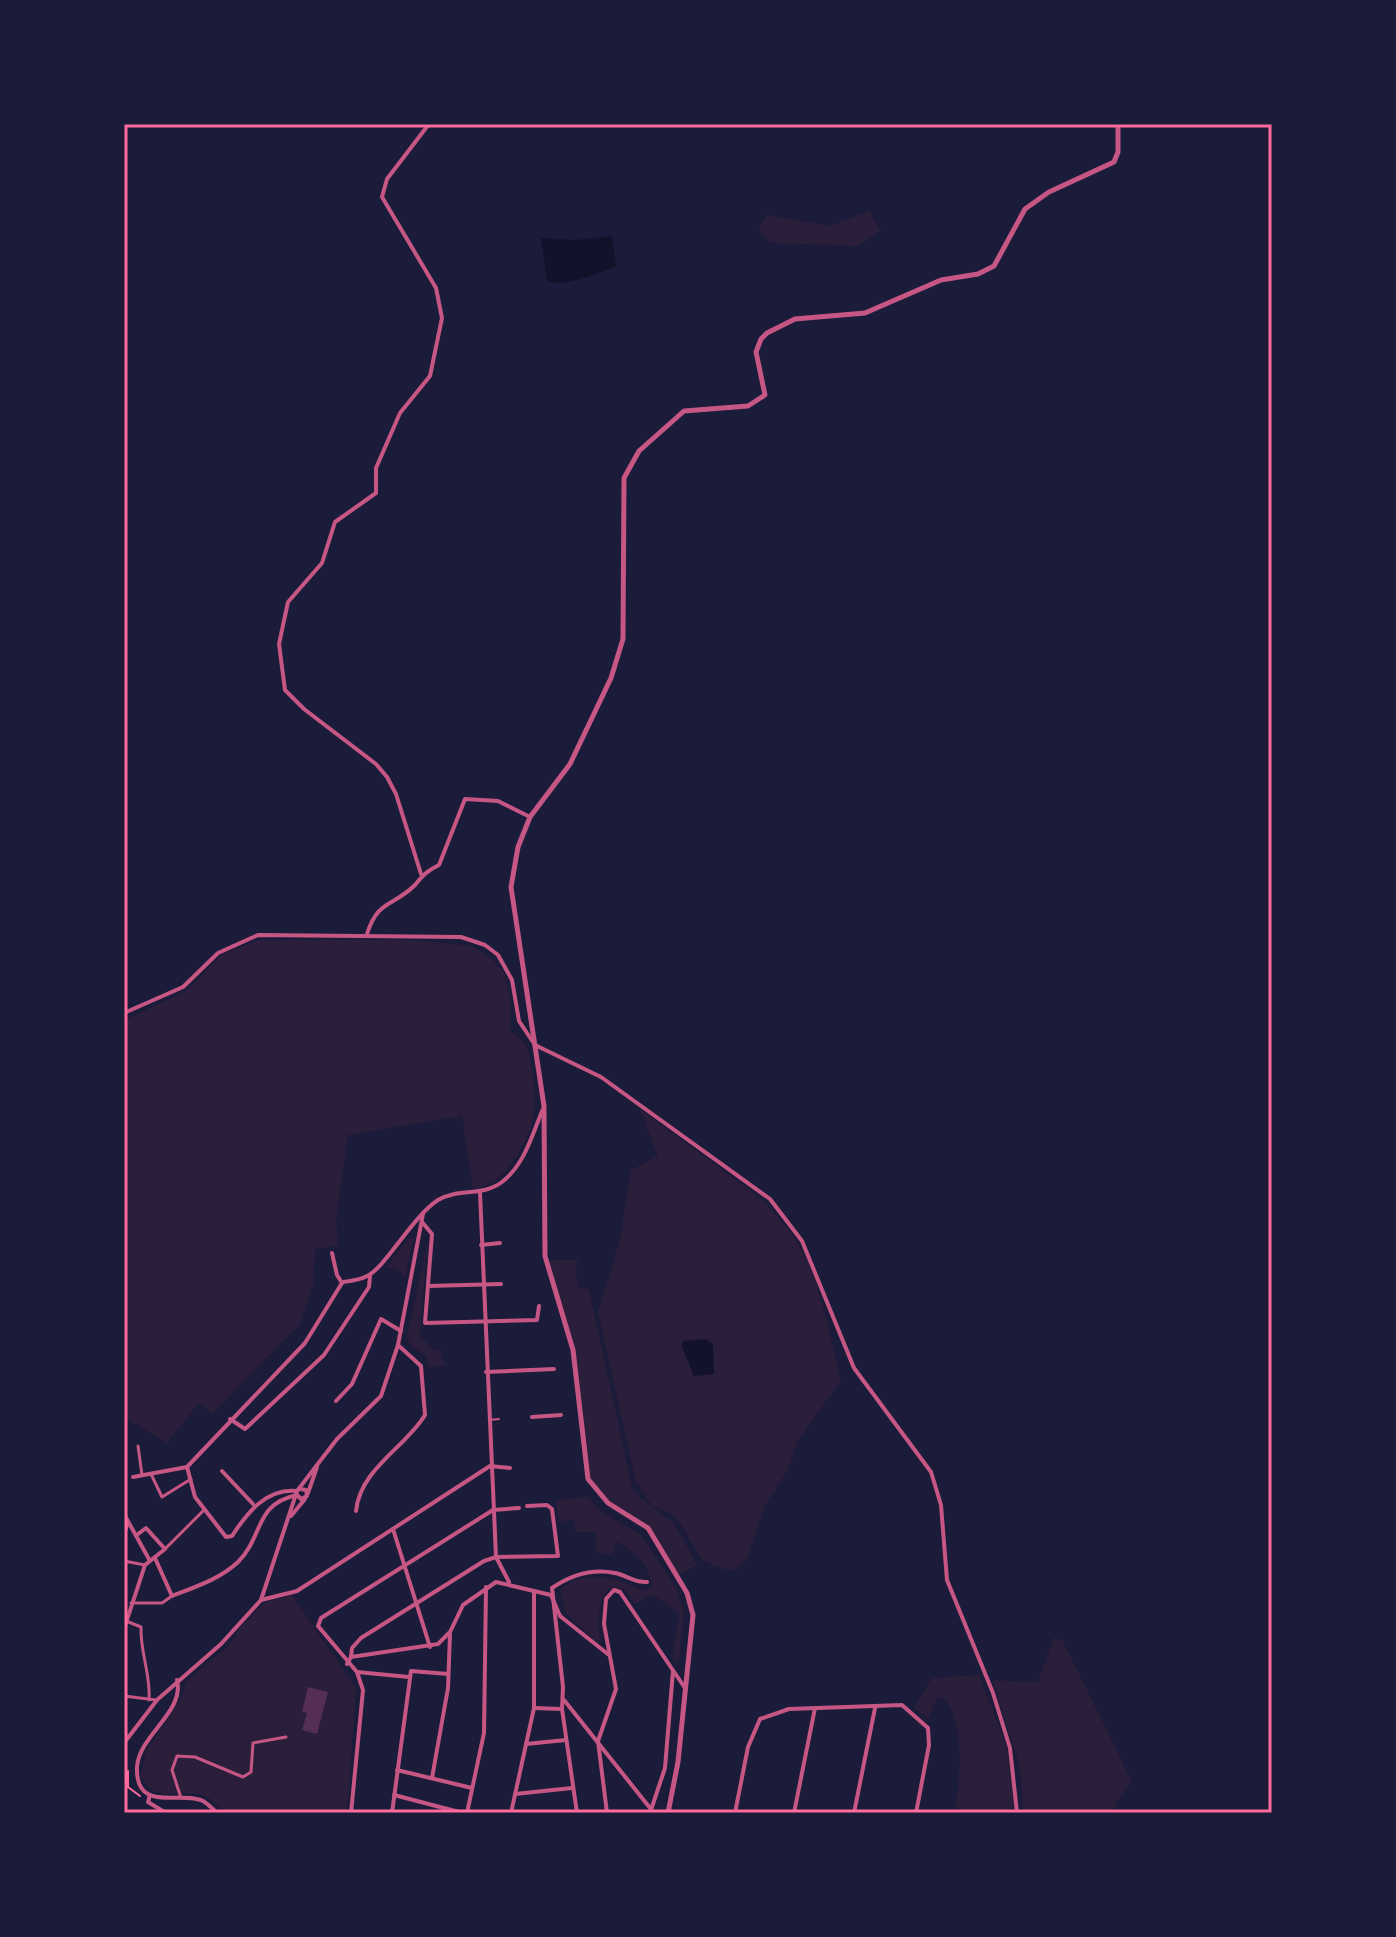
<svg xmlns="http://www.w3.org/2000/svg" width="1396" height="1937" font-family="Signika,sans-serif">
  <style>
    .green { fill: #2a1e3b }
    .water { fill: #12122b }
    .building { fill: #542f53 }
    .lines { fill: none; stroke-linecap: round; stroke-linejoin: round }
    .path { stroke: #ff6b9d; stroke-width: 2 }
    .service { stroke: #c65784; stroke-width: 2 }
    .pedestrian { stroke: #c65784; stroke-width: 3 }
    .minor { stroke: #c65784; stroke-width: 4 }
    .tertiary { stroke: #c65784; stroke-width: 5 }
    .neatline { fill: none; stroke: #ff6b9d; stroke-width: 3 }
  </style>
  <rect width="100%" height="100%" fill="#1b1b3a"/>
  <!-- green -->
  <g class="green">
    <path d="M869 211 881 231 857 246 771 243 758 229 767 215 830 226Z"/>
    <path d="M259 940H416L472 946 491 958 504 972 510 997V1030C516 1035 525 1041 527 1048 532 1063 535 1088 535 1104 535 1132 506 1189 473 1188L462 1116 348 1135 336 1221 339 1246 315 1249 313 1286 299 1325 212 1414 199 1403 167 1443 129 1420 124 1421V1020L185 992 222 954Z"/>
    <path d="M639 1108 763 1200C776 1215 791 1231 801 1249 822 1288 830 1337 841 1380L798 1441 788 1470 764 1507 748 1557 736 1569 727 1570 702 1560 680 1523 669 1512 652 1506 636 1482 598 1312 620 1240 631 1170 658 1156Z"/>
    <path d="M411 1236 413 1240 405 1278 396 1268H385Z"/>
    <path d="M428 1239 420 1336 434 1350 440 1349 445 1366 428 1367 426 1355 411 1346 407 1337Z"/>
    <path d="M546 1260H578L576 1273 579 1287 589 1289 632 1488 640 1498 674 1523 697 1565 676 1576 648 1528 608 1503 588 1479 573 1350Z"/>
    <path d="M588 1497 599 1510 641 1535 675 1586 684 1613 679 1662 672 1659 679 1613 652 1594 635 1604 624 1590 609 1588C597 1602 598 1623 600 1640L597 1642 566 1614 560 1590C582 1568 617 1578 642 1590L653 1587C648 1563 636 1552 615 1541L613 1555 596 1552 595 1532H576L574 1519 559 1522 556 1500Z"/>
    <path d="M292 1595 356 1689 347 1813H223C197 1770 158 1816 141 1776L145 1753 181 1699 186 1682 231 1643 240 1627 266 1602Z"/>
    <path d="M1054 1637 1063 1641 1132 1782 1116 1802 1115 1813H1024L1020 1767 992 1680 1038 1682Z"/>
    <path d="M979 1675 1007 1747 1015 1813H954C960 1786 967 1715 941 1697L935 1701 929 1719 914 1708 932 1678Z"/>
  </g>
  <!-- water -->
  <g class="water">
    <path d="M612 236 616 266C598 273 566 288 547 281L541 238 576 240Z"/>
    <path d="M706 1339 713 1344 714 1374 694 1376 682 1347 683 1341Z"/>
  </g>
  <!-- building -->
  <path class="building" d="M308 1687 328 1692 317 1734 302 1730 307 1713 302 1712Z"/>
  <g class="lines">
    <!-- path -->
    <path class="path" d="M128 1771V1787L140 1796"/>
    <!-- service -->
    <path class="service" d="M489 1420 499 1419"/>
    <!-- pedestrian -->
    <g class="pedestrian">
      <path d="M138 1446 142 1475"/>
      <path d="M151 1474 162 1497 191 1479"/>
      <path d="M124 1537 128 1523"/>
      <path d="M165 1549 205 1509"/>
      <path d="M124 1561 145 1565"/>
      <path d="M131 1603H162L172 1596"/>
      <path d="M126 1621 141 1627C140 1653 151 1674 149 1700"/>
      <path d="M124 1696 156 1700"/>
      <path d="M181 1798 172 1770 177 1756 195 1757 243 1777 251 1772 253 1743 286 1737"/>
    </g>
    <!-- minor -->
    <g class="minor">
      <path d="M421 874 396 794 387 777 376 764 304 709 285 690 279 644 288 602 322 563 335 522 376 493V468L400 413 430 376 442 318 436 288 382 197 387 179 429 124"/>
      <path d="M367 934C378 899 393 907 415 885 423 875 427 871 439 865L465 799 498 801 530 817"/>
      <path d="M124 1013 183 987 218 953 258 935 461 937 485 945 498 955 512 980 519 1021 535 1045 601 1077 770 1199 802 1241 854 1368 931 1472 941 1505 947 1580 993 1693 1010 1748 1017 1813"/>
      <path d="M480 1193 496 1557 509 1582"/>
      <path d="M422 1222 432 1234 425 1323 537 1320 539 1306"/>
      <path d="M481 1245 500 1243"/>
      <path d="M332 1253 337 1275 342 1283"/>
      <path d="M343 1282C351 1281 360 1280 367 1276 385 1268 413 1216 438 1200 458 1188 482 1197 502 1182 525 1164 532 1135 543 1109"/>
      <path d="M428 1286 501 1284"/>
      <path d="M486 1372 554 1369"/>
      <path d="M336 1401 352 1384 381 1319 401 1331"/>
      <path d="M532 1417 561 1415"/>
      <path d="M230 1419 245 1429 324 1355 369 1287 370 1276"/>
      <path d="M187 1467 195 1497 226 1537 232 1536C247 1513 266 1488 297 1491"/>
      <path d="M222 1471 253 1504"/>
      <path d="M133 1477 187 1467 305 1343 342 1283"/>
      <path d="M308 1493 317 1467"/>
      <path d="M297 1495 301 1499 307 1496 306 1490 300 1489"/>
      <path d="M356 1511C360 1469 405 1448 425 1415L421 1366 398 1345"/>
      <path d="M124 1514 150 1561"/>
      <path d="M291 1516 305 1499"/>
      <path d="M393 1529 430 1647"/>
      <path d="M155 1558 172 1596C195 1587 220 1579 238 1562 264 1536 254 1504 297 1495"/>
      <path d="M261 1600 297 1591 490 1466 510 1468"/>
      <path d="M124 1629 145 1565 165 1549 146 1528 138 1534"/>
      <path d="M351 1657 352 1648 361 1638 484 1561 496 1557 558 1556 552 1509 547 1505 527 1506"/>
      <path d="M347 1664 351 1657 438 1644 450 1632 463 1605 496 1582 551 1595 560 1616 609 1655"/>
      <path d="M357 1672 409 1677"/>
      <path d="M177 1680C185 1712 139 1735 137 1767 135 1814 181 1790 203 1801 208 1804 213 1809 217 1813"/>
      <path d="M564 1700 650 1808"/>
      <path d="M534 1708 562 1709"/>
      <path d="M124 1743 157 1700 221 1644 261 1600 297 1491 337 1439 381 1396 398 1345 423 1214"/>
      <path d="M526 1744 566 1740"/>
      <path d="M397 1770 472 1788"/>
      <path d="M432 1778 448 1688 450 1634"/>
      <path d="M515 1794 572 1788"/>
      <path d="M150 1795 148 1802 166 1813"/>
      <path d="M394 1795 463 1813"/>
      <path d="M351 1813 363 1690 357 1672 318 1626 321 1618 493 1510 519 1508"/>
      <path d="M392 1813 411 1671 448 1674"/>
      <path d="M467 1813 484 1733 486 1587"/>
      <path d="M511 1813 534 1708V1592"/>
      <path d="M577 1813 562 1709 563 1687 552 1588C571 1575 591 1568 615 1573 626 1575 635 1583 647 1582"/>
      <path d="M607 1813 598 1741 616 1689 604 1624 606 1599 614 1590 620 1592 685 1688"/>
      <path d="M650 1813 665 1768 673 1671"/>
      <path d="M735 1813 748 1747 760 1719 789 1709 902 1705 928 1728 929 1745 916 1813"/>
      <path d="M794 1813 815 1708"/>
      <path d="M854 1813 875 1708"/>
    </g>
    <!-- tertiary -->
    <path class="tertiary" d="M668 1813 678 1762 693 1615 687 1593 648 1528 608 1503 588 1479 573 1350 545 1256 544 1106 511 887 518 847 530 817 570 764 611 678 623 639 624 478 639 451 684 411 748 406 765 395 756 352 761 339 767 333 795 319 865 313 941 280 978 274 994 266 1025 209 1049 192 1114 162 1118 152V124"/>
  </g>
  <!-- border -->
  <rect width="1396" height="1937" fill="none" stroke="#1b1b3a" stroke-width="252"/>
  <rect x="126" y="126" width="1144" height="1685" class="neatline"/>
</svg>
